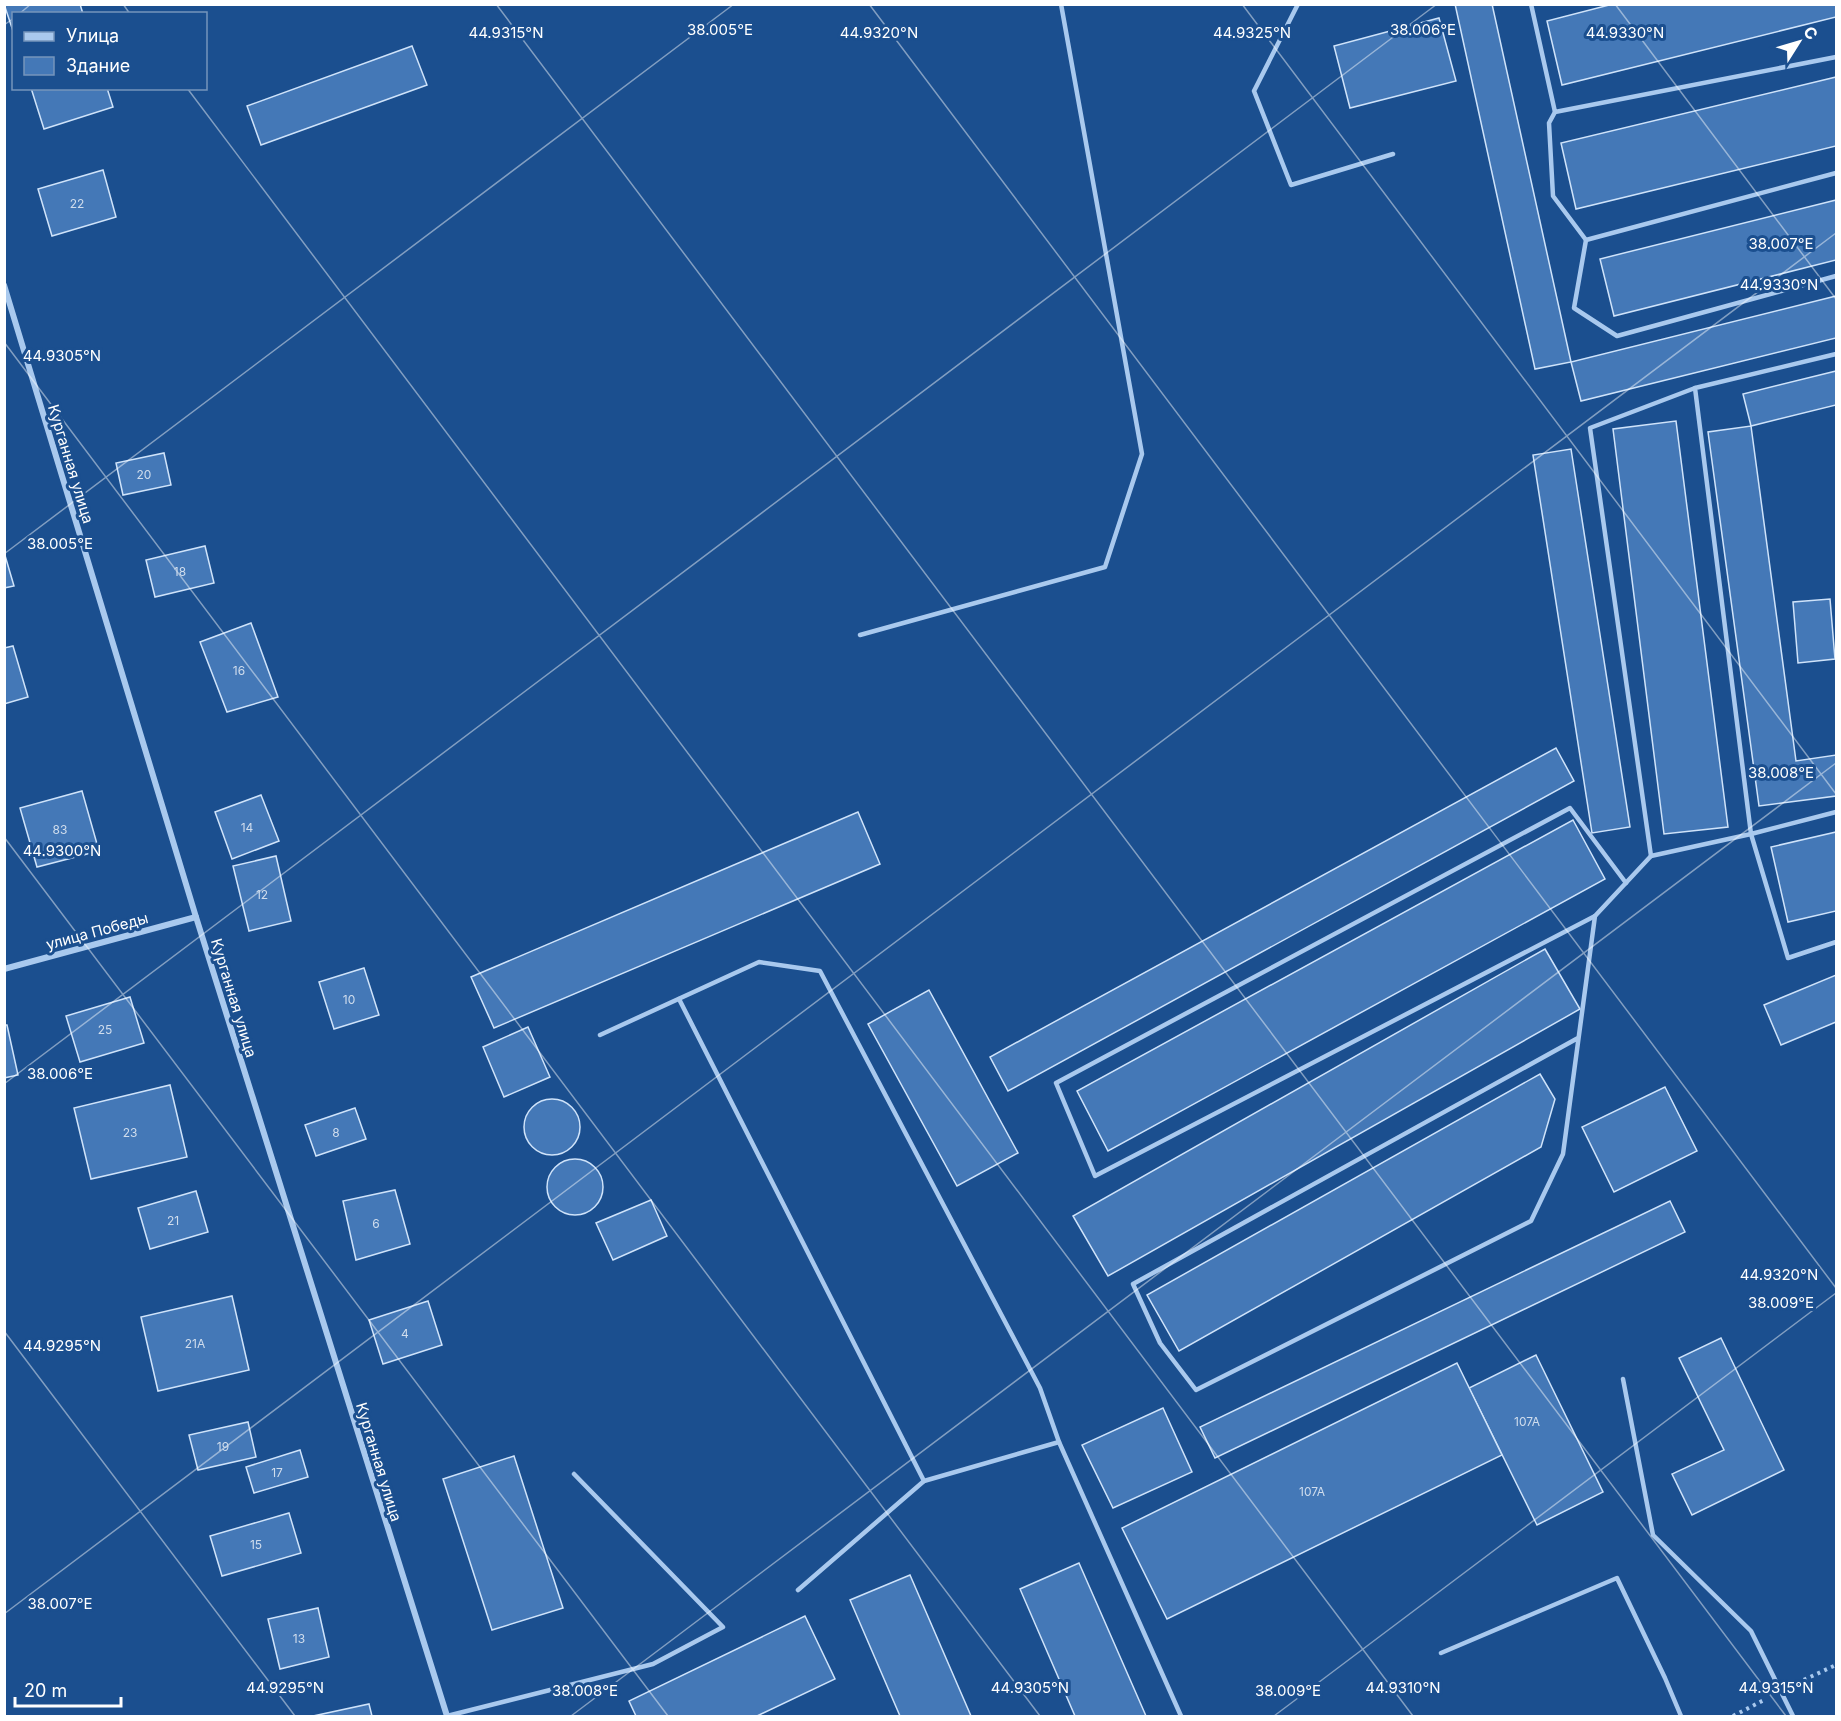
<svg xmlns="http://www.w3.org/2000/svg" width="1841" height="1721" font-family="Inter,sans-serif">
  <style>
    .building { fill: #4478b7; stroke: #cfe3fa; stroke-width: 1.5 }
    .lines { fill: none; stroke-linecap: round; stroke-linejoin: round }
    .path { stroke: #a9c9ee; stroke-width: 4; stroke-dasharray: 3 4.5; stroke-linecap: butt }
    .lane { stroke: #a9c9ee; stroke-width: 4.5 }
    .street { stroke: #a9c9ee; stroke-width: 6 }
    .ticks { fill: none; stroke: #fff; stroke-width: 1.5; stroke-opacity: 0.45 }
    .labels { text-anchor: middle; dominant-baseline: central; stroke-width: 6; stroke-linejoin: round; paint-order: stroke }
    .number-label { font-size: 12px; fill: #d0dded }
    .street-label { font-size: 15px; fill: #fff; stroke: #1b4f8f }
    .ticks-label { font-size: 15px; text-anchor: middle; fill: #fff; stroke: #1b4f8f; stroke-width: 6; stroke-linejoin: round; paint-order: stroke }
  </style>
  <rect width="100%" height="100%" fill="#1b4f8f"/>
  <!-- building -->
  <g class="building">
    <path d="M4 4H80L83 14H14V34Z"/>
    <path d="M1455 4H1492L1571 362 1535 369Z"/>
    <path d="M1613 4H1836V17L1562 85 1547 21Z"/>
    <path d="M1439 18 1456 81 1350 108 1334 46Z"/>
    <path d="M412 46 427 85 261 145 247 106Z"/>
    <path d="M1836 77V146L1576 209 1561 143Z"/>
    <path d="M31 88H107L113 107 44 129Z"/>
    <path d="M103 170 116 217 52 236 38 189Z"/>
    <path d="M1836 200V260L1614 316 1600 259Z"/>
    <path d="M1836 296V338L1581 401 1571 362Z"/>
    <path d="M1836 371V405L1751 426 1743 394Z"/>
    <path d="M1676 421 1728 827 1664 834 1613 429Z"/>
    <path d="M1751 426 1796 761 1836 755V796L1759 806 1708 432Z"/>
    <path d="M1571 449 1630 827 1592 833 1533 455Z"/>
    <path d="M164 453 171 485 123 495 116 463Z"/>
    <path d="M205 546 214 583 155 597 146 560Z"/>
    <path d="M4 552 14 586 4 588Z"/>
    <path d="M1830 599 1835 659 1798 663 1793 602Z"/>
    <path d="M251 623 278 697 227 712 200 642Z"/>
    <path d="M13 646 28 697 4 704V648Z"/>
    <path d="M1556 748 1574 781 1008 1091 990 1057Z"/>
    <path d="M82 791 99 851 37 867 20 808Z"/>
    <path d="M261 795 279 841 232 859 215 812Z"/>
    <path d="M858 812 880 864 494 1028 471 977Z"/>
    <path d="M1573 820 1605 879 1108 1151 1077 1091Z"/>
    <path d="M1836 832V911L1788 922 1771 847Z"/>
    <path d="M276 856 291 921 249 931 233 866Z"/>
    <path d="M1545 949 1580 1009 1108 1276 1073 1216Z"/>
    <path d="M364 968 379 1015 334 1029 319 982Z"/>
    <path d="M1836 975V1022L1781 1045 1764 1005Z"/>
    <path d="M929 990 1018 1153 957 1186 868 1024Z"/>
    <path d="M130 997 144 1043 80 1062 66 1016Z"/>
    <path d="M4 1025H7L18 1075 4 1078Z"/>
    <path d="M528 1027 550 1077 504 1097 483 1047Z"/>
    <path d="M1540 1074 1555 1099 1541 1147 1179 1351 1147 1295Z"/>
    <path d="M170 1085 187 1157 91 1179 74 1108Z"/>
    <path d="M1665 1087 1697 1151 1614 1192 1582 1127Z"/>
    <circle cx="552" cy="1127" r="28"/>
    <path d="M355 1108 366 1139 316 1156 305 1125Z"/>
    <circle cx="575" cy="1187" r="28"/>
    <path d="M395 1190 410 1244 356 1260 343 1201Z"/>
    <path d="M196 1191 208 1232 150 1249 138 1208Z"/>
    <path d="M651 1200 667 1236 613 1260 596 1223Z"/>
    <path d="M1670 1201 1685 1232 1215 1458 1200 1427Z"/>
    <path d="M232 1296 249 1370 158 1391 141 1317Z"/>
    <path d="M428 1301 442 1345 383 1364 369 1320Z"/>
    <path d="M1721 1338 1784 1470 1692 1515 1672 1474 1724 1450 1679 1358Z"/>
    <path d="M1536 1355 1603 1492 1537 1525 1469 1388Z"/>
    <path d="M1457 1363 1502 1455 1167 1619 1122 1528Z"/>
    <path d="M1163 1408 1192 1472 1113 1508 1082 1445Z"/>
    <path d="M248 1422 256 1457 198 1470 189 1435Z"/>
    <path d="M300 1450 308 1477 254 1493 246 1467Z"/>
    <path d="M514 1456 563 1608 492 1630 443 1479Z"/>
    <path d="M289 1513 301 1553 222 1576 210 1536Z"/>
    <path d="M1079 1563 1146 1716H1075L1020 1589Z"/>
    <path d="M910 1575 971 1716H900L850 1600Z"/>
    <path d="M318 1608 329 1657 280 1669 268 1619Z"/>
    <path d="M805 1616 835 1679 757 1716H636L629 1701Z"/>
    <path d="M369 1704 372 1716H313Z"/>
  </g>
  <g class="lines">
    <!-- path -->
    <g class="path">
      <path d="M1797 1683 1836 1665"/>
      <path d="M1733 1716 1764 1700"/>
    </g>
    <!-- lane -->
    <g class="lane">
      <path d="M1298 4 1254 91 1291 185 1393 154"/>
      <path d="M1531 4 1555 112 1836 57"/>
      <path d="M1555 112 1549 123 1553 196 1586 240"/>
      <path d="M1836 173 1586 240 1574 308 1617 336 1836 276"/>
      <path d="M1836 354 1695 388 1751 834 1836 812"/>
      <path d="M1695 388 1590 428 1651 856 1751 834 1788 958 1836 942"/>
      <path d="M860 635 1105 567 1142 454 1061 4"/>
      <path d="M1595 916 1095 1176 1056 1083 1570 808 1626 883"/>
      <path d="M679 999 924 1481 1059 1442"/>
      <path d="M600 1035 759 962 820 971 1040 1388 1059 1442 1181 1716"/>
      <path d="M1578 1038 1133 1284 1160 1343 1196 1390 1531 1221 1563 1154 1595 916 1651 856"/>
      <path d="M1623 1379 1653 1535 1751 1631 1793 1716"/>
      <path d="M798 1590 924 1481"/>
      <path d="M1441 1653 1617 1578 1665 1678 1681 1716"/>
      <path d="M447 1716 653 1664 723 1627 574 1474"/>
    </g>
    <!-- street -->
    <g class="street">
      <path d="M4 285 196 917 447 1716"/>
      <path d="M4 969 196 917"/>
    </g>
  </g>
  <!-- ticks -->
  <path class="ticks" d="M123 4 130 14M496 4 1786 1716M869 4 1836 1288M1242 4 1836 794M1615 4 1836 299M19 14 31 4M4 25 14 18M187 88 1413 1716M4 342 1040 1716M4 554 734 4M4 837 668 1716M4 1084 1437 4M4 1331 295 1716M4 1614 1836 233M571 1716 1836 763M1274 1716 1836 1293"/>
  <g class="labels">
    <!-- number labels -->
    <g class="number-label">
      <text x="77" y="203">22</text>
      <text x="144" y="474">20</text>
      <text x="180" y="571">18</text>
      <text x="239" y="670">16</text>
      <text x="247" y="827">14</text>
      <text x="60" y="829">83</text>
      <text x="262" y="894">12</text>
      <text x="349" y="999">10</text>
      <text x="105" y="1029">25</text>
      <text x="130" y="1132">23</text>
      <text x="336" y="1132">8</text>
      <text x="173" y="1220">21</text>
      <text x="376" y="1223">6</text>
      <text x="405" y="1333">4</text>
      <text x="195" y="1343">21А</text>
      <text x="1527" y="1421">107А</text>
      <text x="223" y="1446">19</text>
      <text x="277" y="1472">17</text>
      <text x="1312" y="1491">107А</text>
      <text x="256" y="1544">15</text>
      <text x="299" y="1638">13</text>
    </g>
    <!-- street labels -->
    <g class="street-label">
      <text transform="translate(71 464) rotate(73)">Курганная улица</text>
      <text transform="translate(97 931) rotate(-15)">улица Победы</text>
      <text transform="translate(234 998) rotate(73)">Курганная улица</text>
      <text transform="translate(379 1462) rotate(73)">Курганная улица</text>
    </g>
  </g>
  <g class="ticks-label">
    <text x="720" y="35">38.005°E</text>
    <text x="1423" y="35">38.006°E</text>
    <text x="506" y="38">44.9315°N</text>
    <text x="879" y="38">44.9320°N</text>
    <text x="1252" y="38">44.9325°N</text>
    <text x="1625" y="38">44.9330°N</text>
    <text x="1781" y="249">38.007°E</text>
    <text x="1779" y="290">44.9330°N</text>
    <text x="62" y="361">44.9305°N</text>
    <text x="60" y="549">38.005°E</text>
    <text x="1781" y="778">38.008°E</text>
    <text x="62" y="856">44.9300°N</text>
    <text x="60" y="1079">38.006°E</text>
    <text x="1779" y="1280">44.9320°N</text>
    <text x="1781" y="1308">38.009°E</text>
    <text x="62" y="1351">44.9295°N</text>
    <text x="60" y="1609">38.007°E</text>
    <text x="285" y="1693">44.9295°N</text>
    <text x="1030" y="1693">44.9305°N</text>
    <text x="1403" y="1693">44.9310°N</text>
    <text x="1776" y="1693">44.9315°N</text>
    <text x="585" y="1696">38.008°E</text>
    <text x="1288" y="1696">38.009°E</text>
  </g>
  <!-- border -->
  <rect width="1841" height="1721" fill="none" stroke="#ffffff" stroke-width="12"/>
  <!-- legend -->
  <rect x="12" y="12" width="195" height="78" fill="#1b4f8f" stroke="#7695bc" stroke-width="1.5"/>
  <rect x="24" y="32" width="30" height="9" fill="#a9c9ee" stroke="#7695bc" stroke-width="1.5"/>
  <text x="66" y="42" font-size="18" fill="#ffffff">Улица</text>
  <rect x="24" y="57" width="30" height="18" fill="#4478b7" stroke="#7695bc" stroke-width="1.5"/>
  <text x="66" y="72" font-size="18" fill="#ffffff">Здание</text>
  <!-- north arrow -->
  <g transform="translate(1799 42) rotate(53)" stroke="#1b4f8f" stroke-width="4.5" paint-order="stroke">
  <path d="M0-4.5L10 22L0 15L-10 22Z" fill="#ffffff"/>
  <text y="-9" font-size="16" font-weight="bold" text-anchor="middle" fill="#ffffff">С</text>
  </g>
  <!-- scale -->
  <path d="M15 1697v9h106v-9" fill="none" stroke="#ffffff" stroke-width="3"/>
  <text x="24" y="1697" font-size="18" fill="#ffffff" stroke="#1b4f8f" stroke-width="4.5" paint-order="stroke">20 m</text>
</svg>
